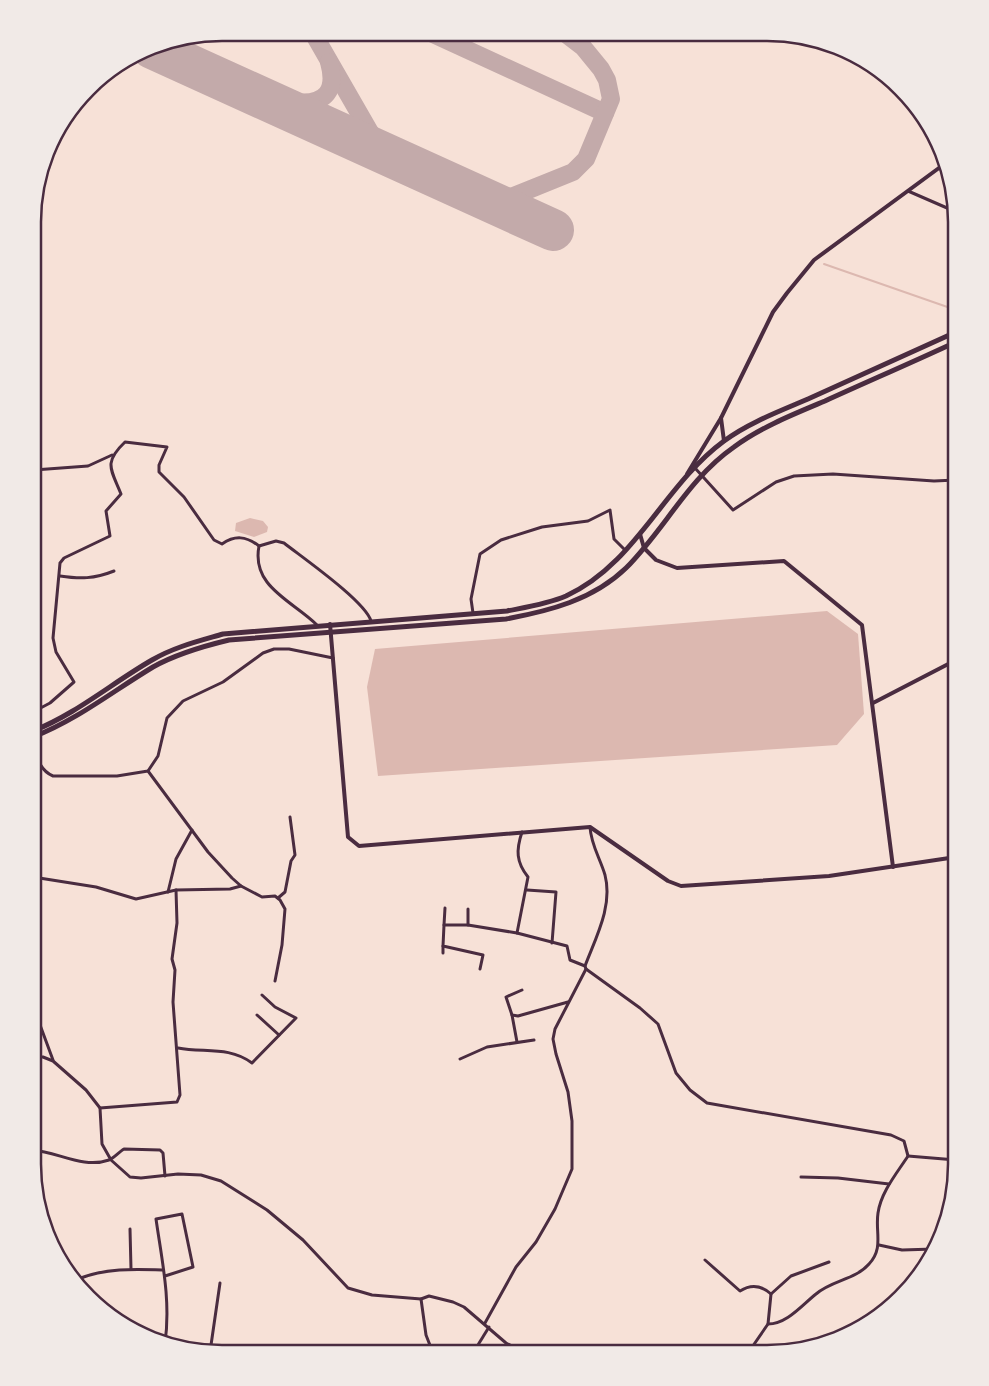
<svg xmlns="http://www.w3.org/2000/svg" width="989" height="1386" font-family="Commissioner,sans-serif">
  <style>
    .water { fill: #dcb8b0 }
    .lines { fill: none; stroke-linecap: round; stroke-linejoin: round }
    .stream { stroke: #dcb8b0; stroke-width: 2 }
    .taxiway { stroke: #c3aaaa; stroke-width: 18 }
    .runway { stroke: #c3aaaa; stroke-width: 42 }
    .minor { stroke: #4a2c40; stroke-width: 3 }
    .tertiary { stroke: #4a2c40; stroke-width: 4 }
    .trunk { stroke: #4a2c40; stroke-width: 5 }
    .rim { fill: none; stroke: #4a2c40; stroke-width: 2.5 }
  </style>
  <rect width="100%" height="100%" fill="#f7e1d7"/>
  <!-- water -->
  <g class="water">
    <path d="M250 518 263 521 268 527 267 532 254 537 235 531 236 523Z"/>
    <path d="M827 611 858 634 864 714 837 745 378 776 367 687 375 649Z"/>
  </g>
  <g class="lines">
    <!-- stream -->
    <path class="stream" d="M824 264 956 310"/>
    <!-- taxiway -->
    <g class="taxiway">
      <path d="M313 33 382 153"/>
      <path d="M431 33 605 113"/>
      <path d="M243 90C271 99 346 124 329 62"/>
      <path d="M494 204 573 172 586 159 611 99 607 80 601 69 583 47 566 34"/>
    </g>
    <!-- runway -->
    <path class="runway" d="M152 48 553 230"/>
    <!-- minor -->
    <g class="minor">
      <path d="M908 191 954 211"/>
      <path d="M695 468 733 510 776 482 794 476 833 474 934 481 956 480"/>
      <path d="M34 470 88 466 112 455"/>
      <path d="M259 546 276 541 284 543C303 558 365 601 371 621"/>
      <path d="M60 576C80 579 94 579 114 571"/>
      <path d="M473 613 471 599 480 554 501 540 542 527 588 521 610 510 614 539 625 550"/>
      <path d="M33 712 50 703 74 682 56 652 53 638 60 563 64 558 110 536 106 511 121 494C111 469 103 463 125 442L167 447 159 465V472L184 497 214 540 222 544C235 535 246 536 259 546 251 587 293 601 317 625"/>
      <path d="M33 747C37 759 41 771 53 776H117L148 771 158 756 167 718 183 701 223 682 263 653 274 649H289L333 658"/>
      <path d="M148 771 208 852 232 878 241 886 262 897 275 896 280 900 285 909 282 945 275 981"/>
      <path d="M33 822 36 810 33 801"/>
      <path d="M522 832C516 850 516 862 528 877L517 933 567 946 570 960 585 966"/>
      <path d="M33 877 96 887 136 899 176 890 230 889 241 886"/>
      <path d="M527 890 556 892 552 943"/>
      <path d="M168 892 176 859 192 830"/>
      <path d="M278 898 285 892 291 861 295 855 290 817"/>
      <path d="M445 908 444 925H468L517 933"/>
      <path d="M468 909V925"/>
      <path d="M444 925 443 946 483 955 480 969"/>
      <path d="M443 953V946"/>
      <path d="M586 969 640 1008 658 1024 676 1073 690 1090 707 1103 891 1135 904 1141 908 1156C897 1173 881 1192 878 1213 875 1232 884 1248 869 1264 855 1280 832 1280 816 1294 802 1305 787 1324 768 1324L748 1353"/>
      <path d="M522 990 506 997 512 1015 518 1016 568 1002"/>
      <path d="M33 1006 53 1060"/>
      <path d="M257 1015 279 1035"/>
      <path d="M512 1015 517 1042"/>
      <path d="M178 1048C204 1053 229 1046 252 1063L296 1018 275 1007 262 995"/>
      <path d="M33 1057H43L53 1061 86 1090 100 1108 102 1144 111 1160 130 1177 141 1178 178 1174 201 1175 221 1181 267 1210 303 1240 348 1288 372 1295 421 1299 429 1296 453 1302 464 1307 506 1343 525 1353"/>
      <path d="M460 1059 487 1047 534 1040"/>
      <path d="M100 1108 177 1102 180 1095 173 1002 175 970 172 959 177 923 176 890"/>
      <path d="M33 1150C58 1152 83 1169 109 1160 113 1159 119 1152 124 1149L160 1150 163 1153 165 1176"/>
      <path d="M908 1156 956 1160"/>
      <path d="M801 1177 838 1178 889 1184"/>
      <path d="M130 1229 131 1269"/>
      <path d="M879 1245 902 1250 934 1249"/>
      <path d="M705 1260 740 1291C751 1284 761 1285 771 1294L768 1324"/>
      <path d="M165 1276 193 1267 182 1214 156 1219C162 1261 171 1301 165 1343"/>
      <path d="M78 1279C106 1268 133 1269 163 1270"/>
      <path d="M771 1294 791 1276 829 1262"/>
      <path d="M421 1299 426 1335 433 1353"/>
      <path d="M485 1323 516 1267 536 1242 555 1209 572 1169V1121L568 1092 556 1054 553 1039 555 1029 586 969 585 966C596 937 613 906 605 875 600 858 591 845 590 827"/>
      <path d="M210 1352 220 1283"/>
      <path d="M473 1353 489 1327"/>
    </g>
    <!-- tertiary -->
    <g class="tertiary">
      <path d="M724 441 721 418 773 312 787 293 814 260 943 165"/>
      <path d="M687 474 721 418"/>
      <path d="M640 534 644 548 656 560 677 568 784 561 862 625 893 867"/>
      <path d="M330 624 348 837 359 846 590 827 668 881 681 886 829 876 956 857"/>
      <path d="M873 703 956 660"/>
    </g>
    <!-- trunk -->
    <g class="trunk">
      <path d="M33 731C76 714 112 683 152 660 174 647 199 641 223 634L507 611C527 607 547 604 566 596 636 564 663 486 724 441 748 423 780 411 808 399 858 376 907 354 956 332"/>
      <path d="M33 737C77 720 113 691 153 667 176 654 204 646 229 640L506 619C549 611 593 600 626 568 665 529 688 479 734 447 761 427 794 414 825 401 869 381 913 362 956 342"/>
    </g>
  </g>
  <!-- crop -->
  <path d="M0 0H989V1386H0ZM222 41H767A181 181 0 0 1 948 222V1164A181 181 0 0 1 767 1345H222A181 181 0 0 1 41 1164V222A181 181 0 0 1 222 41Z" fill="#f1eae7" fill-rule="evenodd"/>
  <path class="rim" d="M222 41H767A181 181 0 0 1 948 222V1164A181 181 0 0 1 767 1345H222A181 181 0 0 1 41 1164V222A181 181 0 0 1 222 41Z"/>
</svg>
